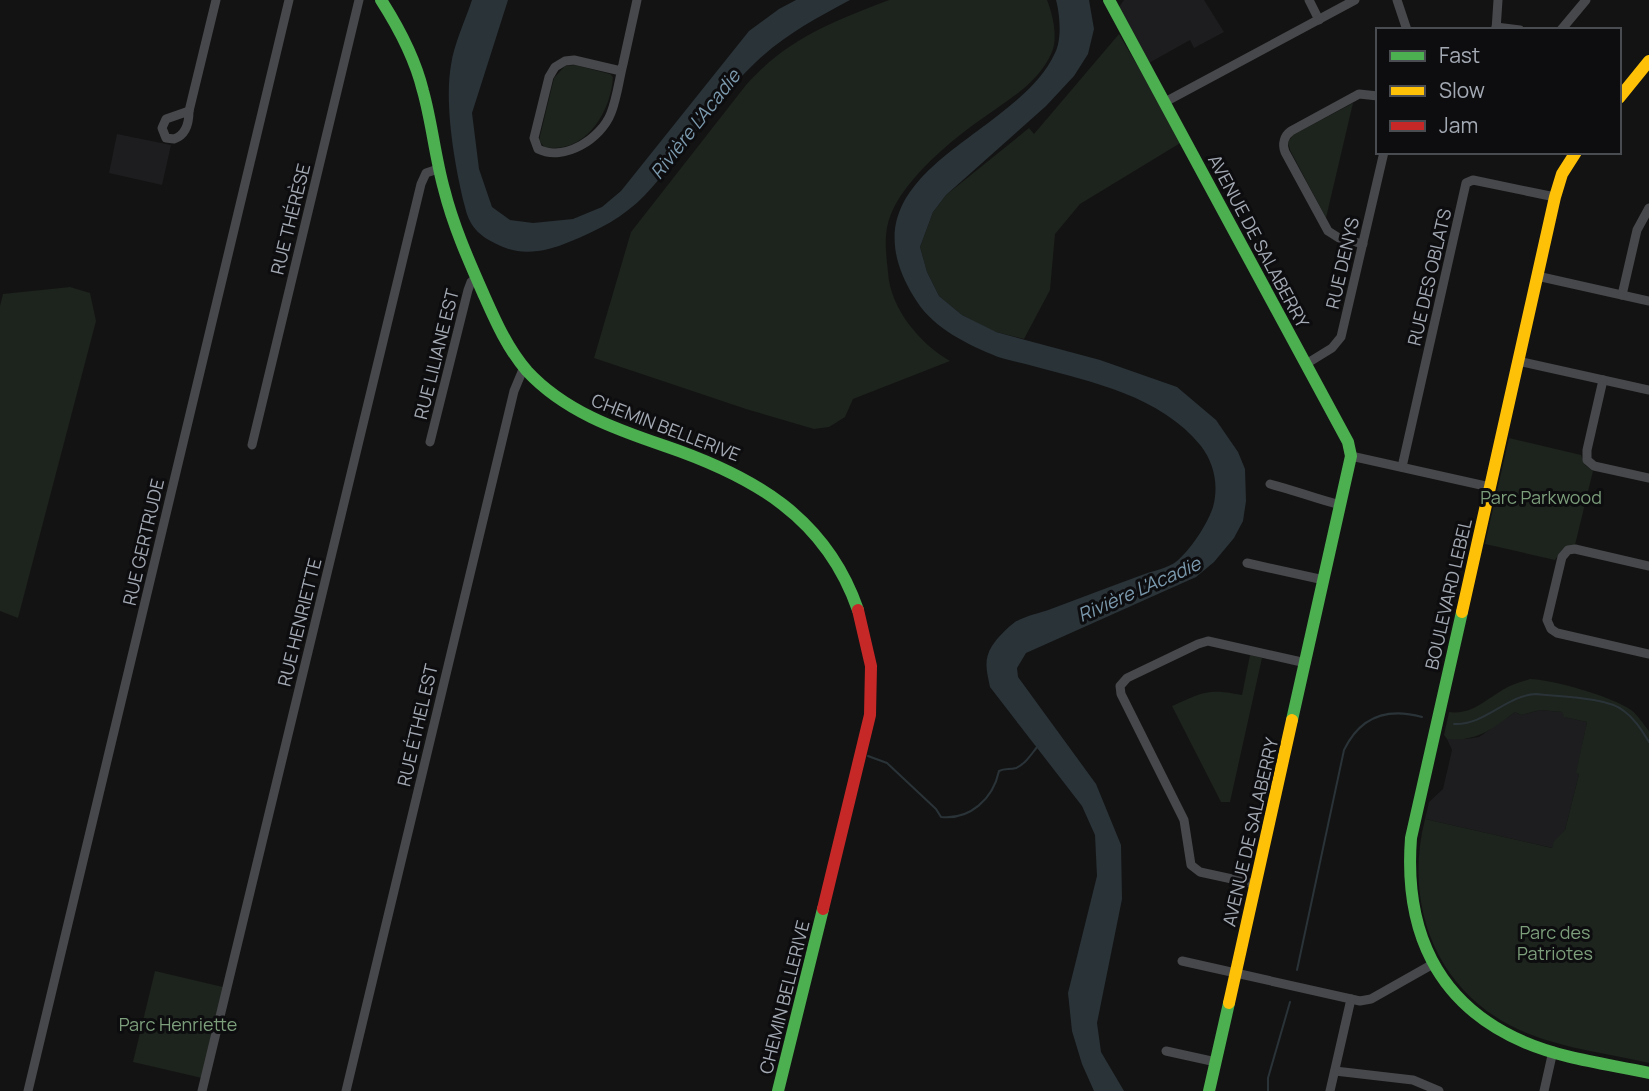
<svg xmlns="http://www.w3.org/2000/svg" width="1649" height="1091" font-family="Manrope,sans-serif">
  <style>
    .built { fill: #1d1d1f }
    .green { fill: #1d231d }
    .water { fill: #2a3338 }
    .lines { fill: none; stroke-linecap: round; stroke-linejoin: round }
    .stream { stroke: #2a3338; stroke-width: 2 }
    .street { stroke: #47484b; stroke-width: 9 }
    .fast { stroke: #4caf50; stroke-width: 12 }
    .slow { stroke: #ffc107; stroke-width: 12 }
    .jam { stroke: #c62828; stroke-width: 12 }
    .labels { text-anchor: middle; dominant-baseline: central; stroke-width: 6; stroke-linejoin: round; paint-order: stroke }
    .street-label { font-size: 18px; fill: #a4aab4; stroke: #0d0d0f }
    .park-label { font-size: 18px; fill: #7c9e7b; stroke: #0d0d0f }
    .water-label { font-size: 19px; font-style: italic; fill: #7b9aae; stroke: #0d0d0f }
  </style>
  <rect width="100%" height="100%" fill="#131313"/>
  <!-- built -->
  <g class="built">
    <path d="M1124 0H1204L1224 32 1194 48 1190 40 1149 63 1119 7Z"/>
    <path d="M117 134 171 145 162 185 109 173Z"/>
    <path d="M1540 710 1562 712 1565 717 1587 722 1577 773 1579 774 1565 830 1553 848 1425 819 1429 802 1443 789 1452 750 1447 739H1466L1479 737 1515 712 1521 715Z"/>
  </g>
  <!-- green -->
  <g class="green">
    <path d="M889 0H1047C1053 15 1058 37 1052 52 1039 83 1008 100 983 118 952 139 905 179 891 214 883 233 886 252 888 272 890 308 920 344 950 361L853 399 845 417 829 427 814 429 746 409 594 358 631 232 746 85C788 38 832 22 889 0Z"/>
    <path d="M1119 34 1182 142 1080 204 1055 234 1050 290 1024 339 992 331 962 315 939 296 927 272 920 247 933 212 946 195 1029 128 1034 134Z"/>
    <path d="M575 65 610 74 613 77C611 112 585 155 544 147L539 140 554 78 565 66Z"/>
    <path d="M1353 103 1326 218 1290 150 1288 142 1293 135Z"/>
    <path d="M70 287 90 293 96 321 18 618 0 611V306L3 294Z"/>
    <path d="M1509 438 1581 455 1585 465 1593 471 1575 545 1563 549 1555 560 1485 544Z"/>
    <path d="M1250 655 1262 658 1230 802H1221L1172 706C1203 692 1208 688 1242 695Z"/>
    <path d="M1530 679C1554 680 1611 696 1631 710 1638 715 1643 724 1649 731V1063C1610 1054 1567 1049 1529 1034 1440 999 1402 910 1425 819L1552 848 1554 841 1565 830 1579 774 1576 773 1587 722 1564 717 1562 712 1540 710 1521 715 1515 712C1493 729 1476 742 1447 739L1444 735 1449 712C1472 715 1485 700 1504 689 1512 684 1521 682 1530 679Z"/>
    <path d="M155 971 223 987 202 1078 133 1062Z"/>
  </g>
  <!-- water -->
  <g class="water">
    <path d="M472 0H508L472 113 479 169 492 207 510 220 533 223 573 219 602 207 621 191 749 31 779 9 796 0H850C815 19 786 34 757 61 714 101 685 153 645 195 624 217 597 231 569 242 548 251 524 256 503 247 482 238 470 229 465 207 455 168 444 105 451 65 454 44 465 21 472 0Z"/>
    <path d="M1056 0H1089L1094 29 1088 54 1074 76 1046 106 946 195 933 212 920 247 927 272 939 296 962 315 996 332 1100 360 1177 387 1216 420 1238 452 1245 469 1246 501 1243 521 1234 538 1214 562 1196 577 1026 653 1017 668 1018 677 1096 784 1121 845 1122 899 1097 1023 1101 1052 1124 1091H1094L1082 1064 1072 1031 1068 993 1097 876 1095 835 1082 806 990 687C987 672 983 660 992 646 997 638 1008 627 1015 622 1025 616 1040 613 1051 609 1081 598 1111 586 1142 575 1152 571 1169 568 1177 561 1191 549 1207 525 1213 507 1219 485 1214 463 1201 446 1161 396 1092 382 1033 366 1019 362 1004 360 991 354 962 342 930 325 914 297 836 170 1016 139 1055 53 1062 39 1060 15 1056 0Z"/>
  </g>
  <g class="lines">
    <!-- stream -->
    <g class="stream">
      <path d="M1454 724C1484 726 1507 695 1536 694 1559 697 1607 697 1624 711 1635 719 1642 731 1649 742"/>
      <path d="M868 756 887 763 936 809 941 817C970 820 993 799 999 771 1005 768 1009 770 1016 768 1026 764 1031 754 1038 746"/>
      <path d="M1297 970 1344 750C1360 717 1386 707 1422 717"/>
      <path d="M1268 1091V1078L1290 1002"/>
    </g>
    <!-- street -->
    <g class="street">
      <path d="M1309 0 1319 20"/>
      <path d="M1397 0 1407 30"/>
      <path d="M1496 27 1520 30"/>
      <path d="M1496 30 1498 0"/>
      <path d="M1561 30 1586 0"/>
      <path d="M621 71 574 60 565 61 555 67 549 77 534 138 538 149C564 162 601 139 611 113 617 98 619 80 623 64L637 0"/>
      <path d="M1165 102 1355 0"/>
      <path d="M189 111 216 0"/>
      <path d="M189 111C189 123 186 135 174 139L166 138 162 128 166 119Z"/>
      <path d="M1363 244 1339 238 1328 231 1285 152C1282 144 1284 136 1291 131L1359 94 1378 96"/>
      <path d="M1537 276 1649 301"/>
      <path d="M1622 295 1637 230 1649 208"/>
      <path d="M1518 361 1649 390"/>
      <path d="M1306 364 1332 348 1341 337 1384 152"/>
      <path d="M1603 380 1587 450V460L1594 466 1649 478"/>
      <path d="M430 442 468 290 471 282 476 278"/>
      <path d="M252 445 359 0"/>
      <path d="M1351 456 1490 487"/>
      <path d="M1402 467 1466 183 1473 180 1555 197"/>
      <path d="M1270 484C1294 490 1316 499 1341 505"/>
      <path d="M1247 563 1324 580"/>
      <path d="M1649 566 1575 549 1568 550 1562 557 1547 620 1551 629 1557 633 1649 654"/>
      <path d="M1255 884 1200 872 1191 865 1184 820 1121 694 1120 686 1127 678 1198 644 1208 641 1306 663"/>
      <path d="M1182 961 1360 1001 1371 999 1433 964"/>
      <path d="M1166 1051 1216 1062"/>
      <path d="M1335 1071 1413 1080 1439 1091"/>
      <path d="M28 1091 289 0"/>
      <path d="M202 1091 421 184 426 173 438 169"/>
      <path d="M346 1091 514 391 524 367"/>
      <path d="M1330 1091 1351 999"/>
      <path d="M1544 1091 1553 1051"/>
    </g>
    <!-- fast -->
    <g class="fast">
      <path d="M381 0C399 28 415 58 423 91 432 123 435 157 444 189 453 225 468 259 483 293 495 320 507 348 527 371 564 411 615 429 665 446 753 476 826 517 858 610"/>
      <path d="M1109 0 1348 442 1351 456 1292 720"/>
      <path d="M1462 612 1411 838C1404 930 1436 1004 1524 1042 1563 1059 1608 1064 1649 1073"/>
      <path d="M778 1091 823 909"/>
      <path d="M1209 1091 1229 1003"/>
    </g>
    <!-- slow -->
    <g class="slow">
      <path d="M1619 98 1649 61"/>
      <path d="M1462 612 1555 197 1562 174 1576 152"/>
      <path d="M1229 1003 1292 720"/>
    </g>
    <!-- jam -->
    <path class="jam" d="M823 909 870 715 871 666 858 610"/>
  </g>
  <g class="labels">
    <!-- street labels -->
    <g class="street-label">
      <text transform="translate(290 219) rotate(-76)">RUE THÉRÈSE</text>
      <text transform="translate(1259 241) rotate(62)">AVENUE DE SALABERRY</text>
      <text transform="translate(1342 263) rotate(-77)">RUE DENYS</text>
      <text transform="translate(1429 277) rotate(-77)">RUE DES OBLATS</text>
      <text transform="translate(436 354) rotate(-76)">RUE LILIANE EST</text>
      <text transform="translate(666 427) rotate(21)">CHEMIN BELLERIVE</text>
      <text transform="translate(143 542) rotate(-77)">RUE GERTRUDE</text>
      <text transform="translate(1448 594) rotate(-77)">BOULEVARD LEBEL</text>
      <text transform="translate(299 622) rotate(-76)">RUE HENRIETTE</text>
      <text transform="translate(417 725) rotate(-77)">RUE ÉTHEL EST</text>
      <text transform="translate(1250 832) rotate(-77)">AVENUE DE SALABERRY</text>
      <text transform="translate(784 997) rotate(-76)">CHEMIN BELLERIVE</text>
    </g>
    <!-- park labels -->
    <g class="park-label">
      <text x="1541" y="497">Parc Parkwood</text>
      <text x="1555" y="932">Parc des<tspan x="1555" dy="21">Patriotes</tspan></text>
      <text x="178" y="1024">Parc Henriette</text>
    </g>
    <!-- water labels -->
    <g class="water-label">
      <text transform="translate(695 124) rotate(-52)">Rivière L'Acadie</text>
      <text transform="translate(1139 589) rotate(-24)">Rivière L'Acadie</text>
    </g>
  </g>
  <!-- legend -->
  <rect x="1376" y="28" width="245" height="126" fill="#0d0d0f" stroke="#494c51" stroke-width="2"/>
  <rect x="1390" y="51" width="35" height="10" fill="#4caf50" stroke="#494c51" stroke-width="2"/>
  <text x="1439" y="63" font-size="21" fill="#a4aab4">Fast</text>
  <rect x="1390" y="86" width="35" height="10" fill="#ffc107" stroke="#494c51" stroke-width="2"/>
  <text x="1439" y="98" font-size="21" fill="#a4aab4">Slow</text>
  <rect x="1390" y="121" width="35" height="10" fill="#c62828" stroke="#494c51" stroke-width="2"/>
  <text x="1439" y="133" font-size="21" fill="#a4aab4">Jam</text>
</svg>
